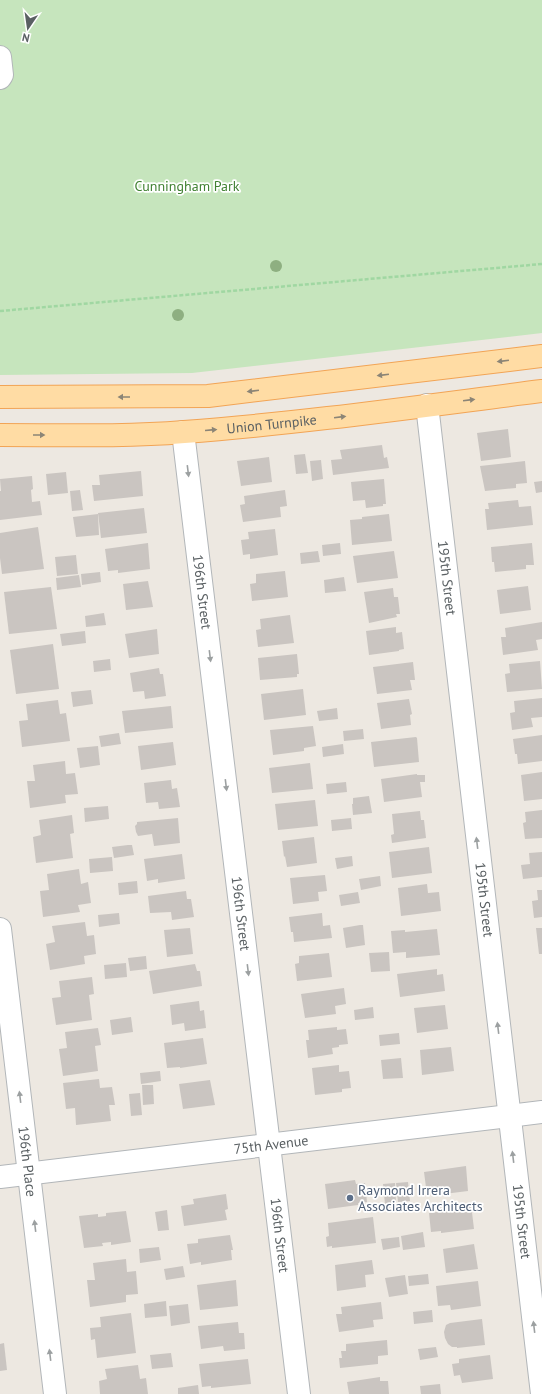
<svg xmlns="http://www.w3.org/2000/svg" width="542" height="1394" font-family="'PT Sans',sans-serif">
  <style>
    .green { fill: #c6e5bd }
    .building { fill: #cac5c1 }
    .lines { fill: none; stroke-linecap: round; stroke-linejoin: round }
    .minor-casing { stroke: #b2b6b9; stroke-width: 24 }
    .major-casing { stroke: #f2a455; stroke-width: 24 }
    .path { stroke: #a0d7a2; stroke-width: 2.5; stroke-dasharray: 4 2; stroke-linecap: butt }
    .minor { stroke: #fff; stroke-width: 22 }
    .major { stroke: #ffdca4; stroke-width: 22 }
    .tree { fill: #8eaf81 }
    .oneway { fill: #8c8576 }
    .oneway2 { fill: #9ca0a1 }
    .service-dot { fill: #5c6f8a; stroke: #fff; stroke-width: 1.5 }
    .labels { text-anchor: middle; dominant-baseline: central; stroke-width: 3.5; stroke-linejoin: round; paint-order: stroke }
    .park-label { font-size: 14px; fill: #408132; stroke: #fff }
    .street-label { font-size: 14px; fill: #5a6063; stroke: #fff }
    .service-label { font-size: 14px; fill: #4e5e75; stroke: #fff; text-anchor: start }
  </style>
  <rect width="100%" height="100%" fill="#ede8e1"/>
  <!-- green -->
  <path class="green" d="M0 0H542V333L192 373 0 375Z"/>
  <!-- building -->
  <g class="building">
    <path d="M508 429 511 457 481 461 477 433Z"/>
    <path d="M382 445 384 458 387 457 389 468 333 475 331 460 342 459 340 450Z"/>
    <path d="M305 454 308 473 296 474 294 455Z"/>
    <path d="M269 457 272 482 241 486 237 461Z"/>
    <path d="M321 460 323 479 312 481 310 461Z"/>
    <path d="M525 461 527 483 516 484V488L485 491 480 466Z"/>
    <path d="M141 471 143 496 94 501 92 485H100L99 475Z"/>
    <path d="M66 472 68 493 48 495 46 474Z"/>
    <path d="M32 476 33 489 31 490 32 502 40 501 42 515 0 520V491H1L0 479Z"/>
    <path d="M384 479 386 504H383V506L366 508 365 500 353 501 351 482Z"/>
    <path d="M542 481V492L536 493 534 482Z"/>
    <path d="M80 490 83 510 72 511 70 491Z"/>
    <path d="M285 490 287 506 280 507 281 517 243 522 240 505 245 504 244 496Z"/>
    <path d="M518 500 519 507 531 506 533 525 487 530 485 509H489L488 503Z"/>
    <path d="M144 508 147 533 101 538 98 513Z"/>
    <path d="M98 514 99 535 76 537 73 517Z"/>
    <path d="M389 514 392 541 352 545 350 520 362 519V517Z"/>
    <path d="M38 527 44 569 2 574 0 558V533Z"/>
    <path d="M275 529 278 555 250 559V554L243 555 241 540 249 539 248 532Z"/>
    <path d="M148 543 150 569 118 573V570L108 571 105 549Z"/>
    <path d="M340 543 341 554 323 556 322 545Z"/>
    <path d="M532 543 534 565H526V569L495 572 494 562H492L491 547Z"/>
    <path d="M318 551 320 562 301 564 300 553Z"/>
    <path d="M394 551 398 578 357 583 353 556Z"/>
    <path d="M76 555 78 574 57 576 55 557Z"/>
    <path d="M285 571 288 597 252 601 250 584 256 583V574Z"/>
    <path d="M100 572 101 582 82 585 81 574Z"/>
    <path d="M79 575 81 587 57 590 56 578Z"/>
    <path d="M344 577 346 591 325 593 324 580Z"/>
    <path d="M148 581 153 607 126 610 123 584Z"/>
    <path d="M528 586 531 610 500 614 497 590Z"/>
    <path d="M51 587 57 629 9 634 4 592Z"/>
    <path d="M393 588 394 597H398L400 614H396L397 617 369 623 364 592Z"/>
    <path d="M104 613 106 625 86 627 85 616Z"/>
    <path d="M290 615 294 643 258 647 256 630 261 629 260 619Z"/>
    <path d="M542 622V639L536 640 538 650 503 655 501 637H506L505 628Z"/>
    <path d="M396 627V633L402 632 404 649 399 650V651L369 655 366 631Z"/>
    <path d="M157 629 159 654 129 658 125 634Z"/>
    <path d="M85 631 86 643 62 646 60 634Z"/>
    <path d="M53 644 59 689 16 694 10 650Z"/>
    <path d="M297 654 299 674H297V677L260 680 258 658Z"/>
    <path d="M110 659 111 670 94 672 93 661Z"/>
    <path d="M540 661 542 689 507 692 505 674 510 673 509 664Z"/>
    <path d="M413 662 415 680H410L412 690 377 694 373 667Z"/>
    <path d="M159 668 160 674H163L166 696 145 699 144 691 133 692 130 673Z"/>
    <path d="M303 689 306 715 264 720 261 694Z"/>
    <path d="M91 690 93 704 73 707 71 692Z"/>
    <path d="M542 698V717L531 718 533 727 512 730 510 713 515 712 514 701Z"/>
    <path d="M409 699 412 714 410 715 411 725 381 729 377 703Z"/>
    <path d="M58 700 60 714 66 713 70 741 22 747 19 721 28 720 26 704Z"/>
    <path d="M171 706 173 728 125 733 122 711Z"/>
    <path d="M337 708 338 719 319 721 317 711Z"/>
    <path d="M313 726 316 746 304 748V751L273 755 270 730Z"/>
    <path d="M363 729 364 739 344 741 343 731Z"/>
    <path d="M119 733 121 744 101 747 99 736Z"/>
    <path d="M542 735V761L518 764 517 754H515L513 739Z"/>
    <path d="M416 737 417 738 419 762 374 767 371 742Z"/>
    <path d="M173 742 176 765 141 770 138 746Z"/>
    <path d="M343 744 344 754 323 757 322 747Z"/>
    <path d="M98 746 100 765 80 768 77 748Z"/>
    <path d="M65 761 66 774 75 773 78 794 65 795 66 803 30 808 27 781H35L33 765Z"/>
    <path d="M310 763 313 789 272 793 269 768Z"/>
    <path d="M542 772V799L524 801 521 775Z"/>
    <path d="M417 774V775H425V782H420L422 797 384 802 381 779Z"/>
    <path d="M171 780 172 789 177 788 180 807 159 809 158 802 146 803 144 783Z"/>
    <path d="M346 782 347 792 327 794 326 784Z"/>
    <path d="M369 796 372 813 353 815 352 804H353V798Z"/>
    <path d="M315 800 318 826 278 830 275 804Z"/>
    <path d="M108 806 109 819 85 822 84 808Z"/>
    <path d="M542 810V838L525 839 523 823 526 822 525 812Z"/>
    <path d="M420 811 421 820H424L426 838 392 843 391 835 394 834 392 814Z"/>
    <path d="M72 815 74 833 70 834 73 858 36 863 33 837 41 835 39 820Z"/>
    <path d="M178 818 180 843 154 846 152 834 138 836 136 832 135 826 137 824V822Z"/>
    <path d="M351 818 352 829 332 831 331 820Z"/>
    <path d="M314 837 317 863 287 867 285 856 284 857 282 841Z"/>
    <path d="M128 845H132L134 855 114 858 112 847Z"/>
    <path d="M429 847 432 873 392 878 389 852Z"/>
    <path d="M542 852V877L523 879 521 865 530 864 529 853Z"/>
    <path d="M182 854 185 879 158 883V879L147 881 144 859Z"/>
    <path d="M352 856 353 866 337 869 335 858Z"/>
    <path d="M112 857 113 871 90 873 89 859Z"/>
    <path d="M79 869 81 884 88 882 91 903 78 905 80 912 43 917 40 891 49 890 47 874Z"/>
    <path d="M325 875 327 891 318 892 319 901 293 904 290 878Z"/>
    <path d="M380 876 381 886 361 890 359 879Z"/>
    <path d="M137 881 138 893 119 895 118 883Z"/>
    <path d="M427 884 428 893 439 892 441 911 401 916 398 888Z"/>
    <path d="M537 890H542V917L534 918 532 901 538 900Z"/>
    <path d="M186 891 187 899H191L194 917 172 920 171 912 150 913 148 896Z"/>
    <path d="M358 892 360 903 341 906 339 895Z"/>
    <path d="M119 913 120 924 99 927 98 915Z"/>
    <path d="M322 913 323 926 330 925 332 938 294 942 293 932H291L289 917Z"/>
    <path d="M85 922 87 936 94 935 96 954 84 956 85 964 50 970 46 944 55 942 52 926Z"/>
    <path d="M360 925H363L365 945 346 948 343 928Z"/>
    <path d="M190 928 193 954 167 957 164 930Z"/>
    <path d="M536 928H542V954H539Z"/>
    <path d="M437 929 440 955 406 958V952L393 953 391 931 405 930V932Z"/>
    <path d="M389 952 390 971 371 972 369 953Z"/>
    <path d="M329 953 332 977 297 981 295 964 299 963V956Z"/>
    <path d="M146 956 147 969 130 971 128 958Z"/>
    <path d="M126 963 127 977 105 979 104 965Z"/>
    <path d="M195 964 197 971H200L202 986 153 994 149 971Z"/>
    <path d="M437 969V975L443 974 445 991 400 997 397 974Z"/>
    <path d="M92 977 94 994 89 995 92 1020 56 1025 52 998 61 997 59 981Z"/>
    <path d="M344 988 346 1004 335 1006 336 1014 305 1018 301 994Z"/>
    <path d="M199 1001 200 1011 204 1010 206 1028 185 1031 184 1023 172 1025 170 1005Z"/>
    <path d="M445 1005 448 1029 417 1033 414 1008Z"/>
    <path d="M373 1007 374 1018 355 1020 354 1010Z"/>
    <path d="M131 1017 133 1032 112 1035 110 1020Z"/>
    <path d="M337 1027V1030L346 1029 348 1044 339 1045V1047L332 1048 333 1054 308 1058 306 1040H309L308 1030Z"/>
    <path d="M98 1028 101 1045 95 1046 98 1071 63 1076 59 1049 67 1048 65 1032Z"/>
    <path d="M399 1033 400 1044 380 1046 379 1035Z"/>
    <path d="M203 1038 207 1064 180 1068V1067L167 1068 164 1043Z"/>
    <path d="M451 1047 454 1071 422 1075 420 1050Z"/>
    <path d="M401 1058 403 1078 383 1079 381 1060Z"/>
    <path d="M339 1065V1072L349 1071 351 1088 342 1089V1092L315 1095 312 1068Z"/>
    <path d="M160 1071 161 1081 141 1084 140 1073Z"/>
    <path d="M99 1079 100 1088 112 1087 115 1105H109L111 1121 76 1125 75 1108 66 1109 63 1083Z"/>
    <path d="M210 1080 215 1105 183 1109 179 1084Z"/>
    <path d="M142 1085H153L154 1104 143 1105Z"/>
    <path d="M140 1093 142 1115 131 1116 129 1094Z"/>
    <path d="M466 1166 468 1191 436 1195V1193L427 1195 424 1172Z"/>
    <path d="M355 1180 356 1184 365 1183 367 1202 358 1203V1205L328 1209 325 1184Z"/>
    <path d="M408 1182 410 1201 398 1202 396 1183Z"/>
    <path d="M395 1183 396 1203 385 1204 383 1184Z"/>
    <path d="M226 1194 228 1209 225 1210 227 1220 184 1226 181 1206 194 1204 193 1199Z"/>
    <path d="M471 1204 474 1229 441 1233V1231L431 1232 429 1213 438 1212V1208Z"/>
    <path d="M167 1210 169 1230 158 1231 155 1212Z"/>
    <path d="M126 1211 131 1242 111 1245V1242L102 1243 103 1246 84 1248 79 1216 98 1214V1217L106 1216V1213Z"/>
    <path d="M373 1217 376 1243 332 1248V1246L327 1247 326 1237 329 1236 328 1223Z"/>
    <path d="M423 1232 425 1247 403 1250 401 1236Z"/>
    <path d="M230 1235 233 1250H231L232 1260 201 1265V1262L190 1264 187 1244 198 1243V1239Z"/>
    <path d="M399 1237 400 1247 383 1250 381 1239Z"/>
    <path d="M474 1244 478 1269 446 1273 443 1249Z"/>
    <path d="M159 1247 161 1260 140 1263 139 1249Z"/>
    <path d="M126 1259 127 1272 136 1271 138 1294 126 1295V1302L90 1307 87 1280H95L93 1263Z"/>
    <path d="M372 1260 374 1274 365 1275 366 1287 337 1291 335 1265Z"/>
    <path d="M183 1266 185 1277 166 1280 164 1269Z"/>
    <path d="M428 1274 429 1284 409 1286 408 1276Z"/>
    <path d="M405 1275 408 1294 389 1297 385 1278Z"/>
    <path d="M236 1280 238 1306 200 1310 197 1285Z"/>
    <path d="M478 1281 481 1306 451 1310 450 1305 438 1306 436 1286Z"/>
    <path d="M166 1301 167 1316 145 1318 144 1304Z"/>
    <path d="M381 1302 383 1319 373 1320 374 1327 339 1332 336 1314H342L341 1307Z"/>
    <path d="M188 1304 190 1323 171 1326 169 1306Z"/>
    <path d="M432 1310 433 1322 414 1324 413 1312Z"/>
    <path d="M131 1313 136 1353 97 1358 95 1339 91 1340 90 1328 101 1327 100 1317Z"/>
    <path d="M482 1319 485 1345 457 1348V1347H452L448 1344 445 1338 444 1332 446 1325 450 1323Z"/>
    <path d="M238 1322 239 1333H244L245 1349 224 1351 223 1346 201 1349 198 1326Z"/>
    <path d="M387 1340 388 1355 378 1356V1364L340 1368 339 1358H342L341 1351H346V1344Z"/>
    <path d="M4 1343 7 1370 0 1371V1344Z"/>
    <path d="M436 1347 438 1357 420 1360 418 1349Z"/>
    <path d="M171 1353 173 1367 152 1369 150 1355Z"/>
    <path d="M490 1355 493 1379 462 1383 460 1375 454 1376 452 1364 459 1363V1359Z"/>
    <path d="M248 1359 251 1384 211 1388V1386L202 1387 199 1364Z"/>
    <path d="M138 1365 140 1379 146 1378 148 1394H100L99 1381 107 1379 105 1369Z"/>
    <path d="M380 1377V1381H388L389 1394H349L347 1382Z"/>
    <path d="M440 1384 441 1394H421L420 1386Z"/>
    <path d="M198 1385 199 1394H178V1388Z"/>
  </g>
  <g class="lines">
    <!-- minor casing -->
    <g class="minor-casing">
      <g id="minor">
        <path d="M0 57 2 75 0 78"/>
        <path id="s1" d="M427 405 542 1394"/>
        <path id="s2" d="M183 432 299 1394"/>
        <path id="s3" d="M0 929 55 1394"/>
        <path id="s4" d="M0 1177 542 1112"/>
      </g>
    </g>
    <!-- major casing -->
    <g class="major-casing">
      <g id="major">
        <path d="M0 397 208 396 542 356"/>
        <path id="s5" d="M0 435C61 435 123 437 184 432 304 423 423 406 542 391"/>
      </g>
    </g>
    <!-- path -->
    <path class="path" d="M0 311 542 264"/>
    <!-- minor -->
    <use href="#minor" class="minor"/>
    <!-- major -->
    <use href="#major" class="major"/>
  </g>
  <!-- trees -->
  <g class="tree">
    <circle cx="276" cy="266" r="6"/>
    <circle cx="178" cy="315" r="6"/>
  </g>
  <!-- one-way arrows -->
  <defs><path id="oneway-solid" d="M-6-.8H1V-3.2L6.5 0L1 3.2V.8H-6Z"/></defs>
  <g class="oneway">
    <use href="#oneway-solid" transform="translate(503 361) rotate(173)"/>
    <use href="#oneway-solid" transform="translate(383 375) rotate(173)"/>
    <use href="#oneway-solid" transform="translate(253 391) rotate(173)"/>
    <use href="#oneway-solid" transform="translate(124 397) rotate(180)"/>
    <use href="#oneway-solid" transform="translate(469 400) rotate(-7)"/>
    <use href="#oneway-solid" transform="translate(340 417) rotate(-7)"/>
    <use href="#oneway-solid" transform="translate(211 430) rotate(-5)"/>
    <use href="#oneway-solid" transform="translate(39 435)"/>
  </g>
  <g class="oneway2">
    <use href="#oneway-solid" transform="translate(188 471) rotate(83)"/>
    <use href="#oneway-solid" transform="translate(210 656) rotate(83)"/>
    <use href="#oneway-solid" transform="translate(226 785) rotate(83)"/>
    <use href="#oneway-solid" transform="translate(477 843) rotate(-97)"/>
    <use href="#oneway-solid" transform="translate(248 970) rotate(83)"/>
    <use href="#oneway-solid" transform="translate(498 1028) rotate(-97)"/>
    <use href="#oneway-solid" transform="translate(20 1097) rotate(-97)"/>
    <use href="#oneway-solid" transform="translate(513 1157) rotate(-97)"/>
    <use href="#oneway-solid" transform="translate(35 1226) rotate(-97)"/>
    <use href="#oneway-solid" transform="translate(534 1327) rotate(-97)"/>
    <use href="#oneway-solid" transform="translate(50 1355) rotate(-97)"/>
  </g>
  <!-- markers -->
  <circle class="service-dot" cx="350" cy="1198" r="4"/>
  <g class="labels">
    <!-- park labels -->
    <g class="park-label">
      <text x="187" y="186">Cunningham Park</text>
    </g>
    <!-- street labels -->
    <g class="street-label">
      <text stroke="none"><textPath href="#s5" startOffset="272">Union Turnpike</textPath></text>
      <text stroke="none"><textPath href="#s1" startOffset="174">195th Street</textPath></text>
      <text stroke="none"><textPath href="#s2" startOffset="161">196th Street</textPath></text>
      <text stroke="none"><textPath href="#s1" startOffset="498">195th Street</textPath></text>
      <text stroke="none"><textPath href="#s2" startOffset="485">196th Street</textPath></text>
      <text stroke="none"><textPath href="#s4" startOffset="273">75th Avenue</textPath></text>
      <text stroke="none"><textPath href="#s3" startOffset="234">196th Place</textPath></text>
      <text stroke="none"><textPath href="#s1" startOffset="822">195th Street</textPath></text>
      <text stroke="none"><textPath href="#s2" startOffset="809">196th Street</textPath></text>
    </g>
    <!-- service labels -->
    <g class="service-label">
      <text x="358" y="1190">Raymond Irrera<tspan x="358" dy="16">Associates Architects</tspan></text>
    </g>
  </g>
  <!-- north arrow -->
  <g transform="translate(28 28) rotate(193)" stroke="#ffffff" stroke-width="3" paint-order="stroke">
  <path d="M0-3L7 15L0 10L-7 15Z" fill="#5a6063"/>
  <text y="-6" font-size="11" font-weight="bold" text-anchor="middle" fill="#5a6063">N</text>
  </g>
</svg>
